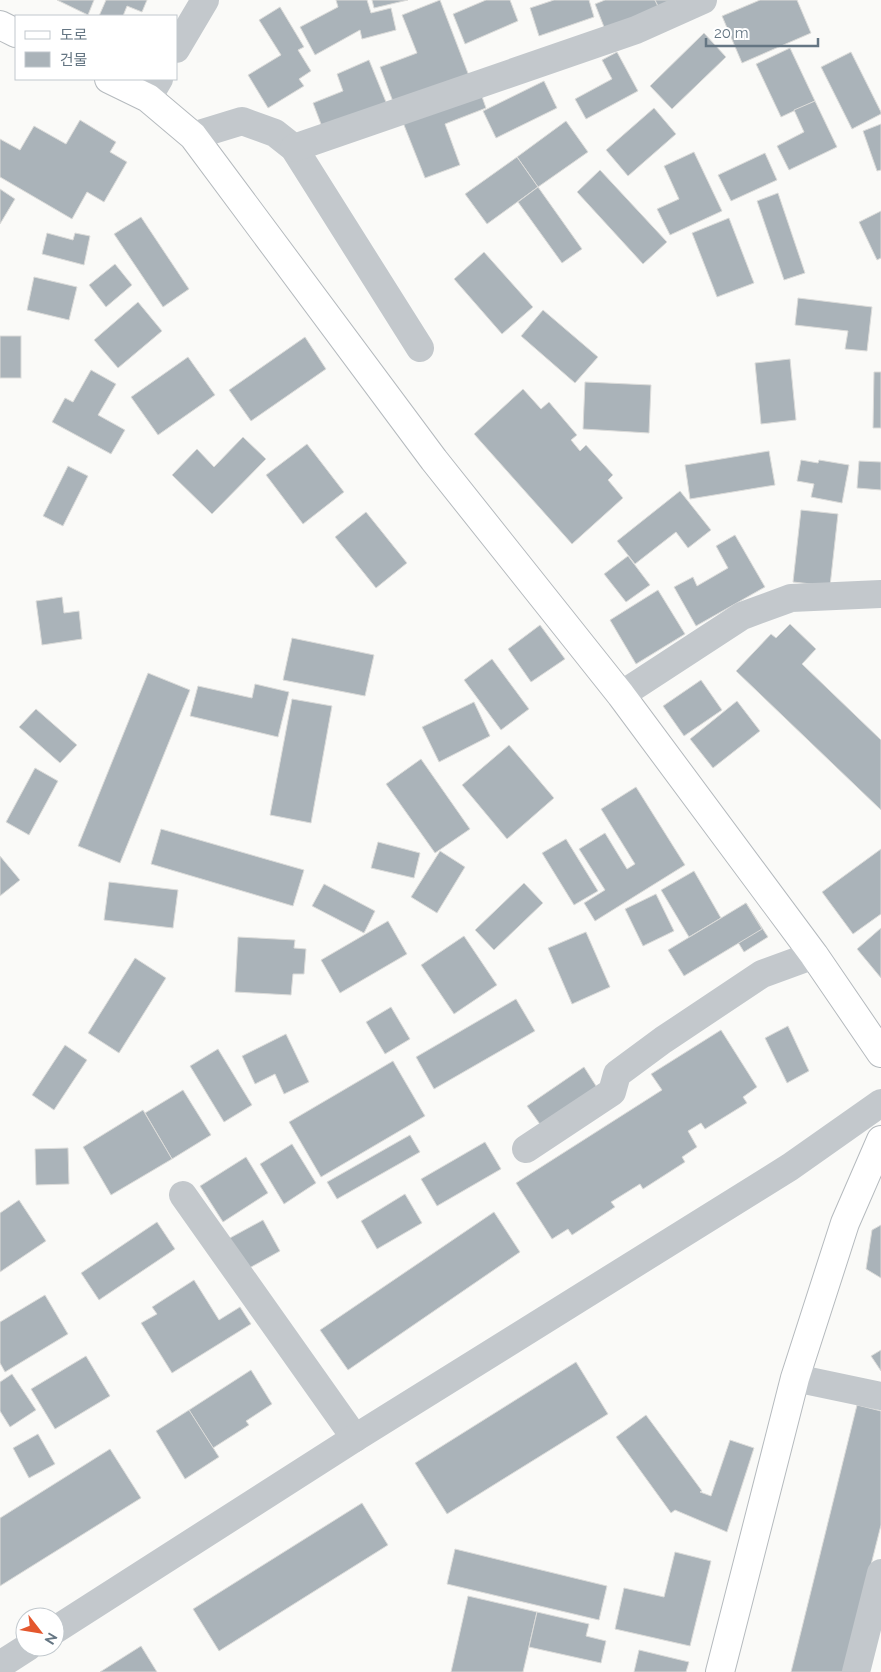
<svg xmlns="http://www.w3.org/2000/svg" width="881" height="1672" font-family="Raleway,'Noto Sans KR',sans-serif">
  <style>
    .building { fill: #aab3b9; stroke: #dcdcda }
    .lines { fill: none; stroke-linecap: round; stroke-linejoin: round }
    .major-casing { stroke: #b5babe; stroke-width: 30 }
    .minor { stroke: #c3c8cc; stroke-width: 28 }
    .major { stroke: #fff; stroke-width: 28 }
  </style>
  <rect width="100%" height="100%" fill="#fafaf8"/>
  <!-- building -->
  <g class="building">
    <path d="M57 0H94L88 15Z"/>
    <path d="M106 0H147L142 12 127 6 123 16H99Z"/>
    <path d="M336 0H367L371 13 391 8 396 30 362 39 360 30 315 55 300 27 338 7Z"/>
    <path d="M372 0H408L374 8Z"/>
    <path d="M440 0 471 81 395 107 380 67 417 53 402 15Z"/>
    <path d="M486 0H510L518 21 465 44 453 14Z"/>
    <path d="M554 0H589L594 17 539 36 530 8Z"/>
    <path d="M605 0H655L660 10 606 32 595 4Z"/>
    <path d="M655 0H678L660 10Z"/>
    <path d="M760 0H797L811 33 742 63 722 16Z"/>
    <path d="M280 7 304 47 298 50 311 71 299 79 304 86 268 108 248 75 281 55 259 20Z"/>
    <path d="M704 33 726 57 672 109 650 86Z"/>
    <path d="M790 48 815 101 781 117 756 64Z"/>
    <path d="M617 52 638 91 586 119 575 99 612 79 602 60Z"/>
    <path d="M851 52 881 112V114L852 129 821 67Z"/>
    <path d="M369 60 388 107 324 132 313 103 343 91 337 74Z"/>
    <path d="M544 81 557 108 496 138 483 111Z"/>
    <path d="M480 91 486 108 445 124 460 165 425 178 402 120Z"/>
    <path d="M815 101 837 147 789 170 777 146 804 132 794 110Z"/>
    <path d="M654 108 676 134 628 176 606 150Z"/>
    <path d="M80 120 116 142 110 152 127 162 104 202 87 192 72 219 0 177V139L20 150 34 126 66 144Z"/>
    <path d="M566 121 588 152 538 187 517 157Z"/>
    <path d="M881 124V170L877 171 863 131Z"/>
    <path d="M694 152 722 211 670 235 657 209 679 199 664 166Z"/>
    <path d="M765 153 777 180 731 201 718 175Z"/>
    <path d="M517 157 538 187 487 224 465 194Z"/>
    <path d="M600 170 667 242 643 264 577 192Z"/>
    <path d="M538 187 582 249 562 263 518 202Z"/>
    <path d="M0 189 15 199 0 224Z"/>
    <path d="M778 193 805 273 784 280 757 201Z"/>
    <path d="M881 211V258L877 260 859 222Z"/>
    <path d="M141 217 189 289 163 307 114 234Z"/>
    <path d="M729 218 754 283 717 297 692 233Z"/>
    <path d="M47 233 73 240 75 233 90 236 84 265 42 254Z"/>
    <path d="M484 252 533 307 502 334 454 279Z"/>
    <path d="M115 264 132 285 106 307 89 285Z"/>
    <path d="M34 277 77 287 69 320 27 310Z"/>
    <path d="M798 298 872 307 867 351 845 349 848 331 795 325Z"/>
    <path d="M138 302 162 331 118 368 94 340Z"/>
    <path d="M543 310 598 357 575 383 521 336Z"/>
    <rect x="0" y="336" width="21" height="42"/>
    <path d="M305 337 326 369 251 421 229 390Z"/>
    <path d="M188 357 215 395 158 435 131 397Z"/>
    <path d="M790 359 796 420 761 424 755 363Z"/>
    <path d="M91 370 116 384 98 415 125 430 111 454 52 422 65 398 73 402Z"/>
    <path d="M874 372H881V428H873Z"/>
    <path d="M585 382 651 385 649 433 583 429Z"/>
    <path d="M523 389 541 409 549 402 577 435 571 440 580 451 586 445 613 475 608 480 623 498 572 544 474 434Z"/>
    <path d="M243 437 266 459 212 514 172 475 197 449 214 467Z"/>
    <path d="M307 444 344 492 303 524 266 475Z"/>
    <path d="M769 451 775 485 690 499 685 465Z"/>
    <path d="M801 460 818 463 819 460 849 465 842 503 811 497 814 484 797 481Z"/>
    <path d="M859 461 881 462V490L857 488Z"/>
    <path d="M68 466 88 476 63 526 43 516Z"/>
    <path d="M680 491 711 530 688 548 676 532 635 564 617 541Z"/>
    <path d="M801 510 838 514 830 586 793 582Z"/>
    <path d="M366 512 407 563 376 588 335 537Z"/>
    <path d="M735 535 765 587 696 626 674 587 693 577 697 586 728 568 716 546Z"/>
    <path d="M628 556 650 585 626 602 604 574Z"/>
    <path d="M658 590 685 634 636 664 610 620Z"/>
    <path d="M62 597 64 613 79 611 82 639 42 645 36 601Z"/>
    <path d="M790 624 816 649 802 664 881 740V810L736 671 771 634 776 638Z"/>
    <path d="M540 625 565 659 531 682 508 649Z"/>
    <path d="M292 638 374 655 365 696 283 680Z"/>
    <path d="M492 659 529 709 501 730 464 680Z"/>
    <path d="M148 673 190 690 120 863 78 846Z"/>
    <path d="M701 680 722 710 684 736 663 706Z"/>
    <path d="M255 684 289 692 278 737 190 716 198 686 252 698Z"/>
    <path d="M292 699 332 706 311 823 270 815Z"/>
    <path d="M737 701 760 731 713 768 690 739Z"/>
    <path d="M474 702 490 736 439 762 422 727Z"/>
    <path d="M36 709 77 745 60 763 19 727Z"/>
    <path d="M509 745 554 798 507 839 462 785Z"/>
    <path d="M421 759 470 829 435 853 386 784Z"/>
    <path d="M35 768 58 781 29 835 6 822Z"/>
    <path d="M636 787 685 865 595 921 584 903 605 890 579 849 605 833 627 869 635 864 601 809Z"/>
    <path d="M161 829 304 870 293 906 151 864Z"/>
    <path d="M566 839 598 891 574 905 542 853Z"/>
    <path d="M378 842 420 853 414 878 371 868Z"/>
    <path d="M881 849V914L853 934 822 892Z"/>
    <path d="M440 851 465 867 437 913 411 897Z"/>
    <path d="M0 856 20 880 0 896Z"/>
    <path d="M694 871 721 918 689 937 661 890Z"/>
    <path d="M109 882 178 890 173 928 104 920Z"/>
    <path d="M524 883 543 903 494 950 475 930Z"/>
    <path d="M324 884 375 911 364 933 312 906Z"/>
    <path d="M656 894 674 931 643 946 625 909Z"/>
    <path d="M746 903 768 937 744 952 723 918Z"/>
    <path d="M746 903 762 929 684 976 668 950Z"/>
    <path d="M388 921 407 954 340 993 321 960Z"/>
    <path d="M881 928V978L857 949Z"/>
    <path d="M586 932 610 987 572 1004 548 948Z"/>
    <path d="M464 936 497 985 454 1014 421 965Z"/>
    <path d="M238 937 295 940 294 948 306 949 304 974H293L291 995 235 992Z"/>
    <path d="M135 958 166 978 119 1053 88 1033Z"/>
    <path d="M516 999 535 1031 434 1089 416 1057Z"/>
    <path d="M391 1007 410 1039 385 1054 366 1022Z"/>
    <path d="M788 1026 809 1071 787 1083 765 1038Z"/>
    <path d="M721 1030 757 1087 743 1097 747 1103 705 1129 701 1123 688 1131 697 1147 682 1157 685 1162 643 1189 640 1184 611 1202 615 1207 572 1235 568 1229 552 1239 516 1183 662 1090 651 1074Z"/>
    <path d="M286 1034 309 1082 284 1094 275 1074 255 1084 242 1056Z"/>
    <path d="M65 1045 87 1060 54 1110 32 1095Z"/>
    <path d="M218 1049 252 1105 224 1122 190 1066Z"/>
    <path d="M393 1061 425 1116 321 1177 289 1122Z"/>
    <path d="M584 1067 598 1089 542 1127 527 1106Z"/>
    <path d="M183 1090 211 1135 172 1159 145 1113Z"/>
    <path d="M143 1110 172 1159 111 1195 83 1147Z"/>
    <path d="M410 1135 420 1152 337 1199 327 1182Z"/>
    <path d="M485 1142 501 1169 437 1206 421 1179Z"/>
    <path d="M292 1144 316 1183 284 1204 260 1164Z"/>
    <path d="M68 1148 69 1184 36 1185 35 1149Z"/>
    <path d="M246 1157 268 1193 223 1222 200 1186Z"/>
    <path d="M405 1194 422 1223 377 1249 361 1221Z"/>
    <path d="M19 1200 46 1241 0 1272V1213Z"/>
    <path d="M494 1212 520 1252 348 1370 320 1330Z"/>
    <path d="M263 1220 280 1251 244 1271 228 1239Z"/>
    <path d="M157 1222 175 1249 99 1300 81 1273Z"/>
    <path d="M881 1225V1278L866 1269 872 1230Z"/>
    <path d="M194 1280 219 1320 240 1307 251 1324 172 1373 141 1323 157 1314 152 1307Z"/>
    <path d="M45 1295 68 1334 5 1372 0 1363V1322Z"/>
    <path d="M881 1350V1371L871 1356Z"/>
    <path d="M86 1356 110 1396 55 1429 31 1389Z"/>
    <path d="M576 1362 608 1414 447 1514 415 1463Z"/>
    <path d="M251 1370 272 1404 246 1421 249 1425 213 1448 189 1410Z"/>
    <path d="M12 1374 36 1410 10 1427 0 1411V1382Z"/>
    <path d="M857 1405 881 1411V1525L844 1672H791Z"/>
    <path d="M189 1410 219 1457 185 1479 156 1431Z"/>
    <path d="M646 1415 702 1491 700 1492 711 1496 730 1440 754 1448 727 1532 675 1510 671 1513 616 1437Z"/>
    <path d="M38 1434 55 1464 29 1478 13 1448Z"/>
    <path d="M110 1449 141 1498 0 1586V1518Z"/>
    <path d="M362 1503 388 1545 219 1651 193 1609Z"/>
    <path d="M455 1549 607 1586 599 1620 447 1584Z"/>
    <path d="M675 1552 711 1561 690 1646 615 1629 624 1588 664 1597Z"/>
    <path d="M468 1596 537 1612 523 1672H451Z"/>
    <path d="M537 1612 589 1624 586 1636 606 1641 601 1663 529 1647Z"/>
    <path d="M141 1646 157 1672H100Z"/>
    <path d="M639 1650 689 1662 686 1672H634Z"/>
  </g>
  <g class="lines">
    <!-- major casing -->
    <g class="major-casing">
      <g id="major">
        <path d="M0 25 16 33"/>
        <path d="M109 79 148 98 193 136 434 460 621 695 814 955 881 1053"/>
        <path d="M720 1672 795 1378 845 1223 881 1140"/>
      </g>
    </g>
    <!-- minor -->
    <g class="minor">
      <path d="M176 49 205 0"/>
      <path d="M148 98 159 79"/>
      <path d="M193 136 242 121 275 133 294 148 420 348"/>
      <path d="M294 148 636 30 703 0"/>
      <path d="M621 695 742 616 791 598 881 594"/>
      <path d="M526 1149 612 1092 617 1074 663 1040 762 974 814 955"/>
      <path d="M183 1195 355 1438"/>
      <path d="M795 1378 881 1396"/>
      <path d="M55 1630 355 1438 790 1167 881 1103"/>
      <path d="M0 1665 28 1647"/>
      <path d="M856 1672 881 1573"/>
    </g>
    <!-- major -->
    <use href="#major" class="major"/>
  </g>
  <!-- legend -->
  <rect x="15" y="15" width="162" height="65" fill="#ffffff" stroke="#c1c8cd"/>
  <rect x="25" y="31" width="25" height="8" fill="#ffffff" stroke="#c1c8cd"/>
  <text x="60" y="40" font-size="15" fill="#657683">도로</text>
  <rect x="25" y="52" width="25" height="15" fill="#aab3b9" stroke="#c1c8cd"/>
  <text x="60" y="65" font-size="15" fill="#657683">건물</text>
  <!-- north arrow -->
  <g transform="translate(40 1632) rotate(121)"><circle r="24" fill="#ffffff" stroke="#c1c8cd"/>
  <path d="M0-4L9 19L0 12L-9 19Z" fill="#e4572e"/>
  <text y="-8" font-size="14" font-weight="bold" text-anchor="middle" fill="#657683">N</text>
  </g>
  <!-- scale -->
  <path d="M706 38v8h112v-8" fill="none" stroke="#657683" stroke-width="2.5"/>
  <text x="714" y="38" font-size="15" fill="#657683" stroke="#ffffff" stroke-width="4" paint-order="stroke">20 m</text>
</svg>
